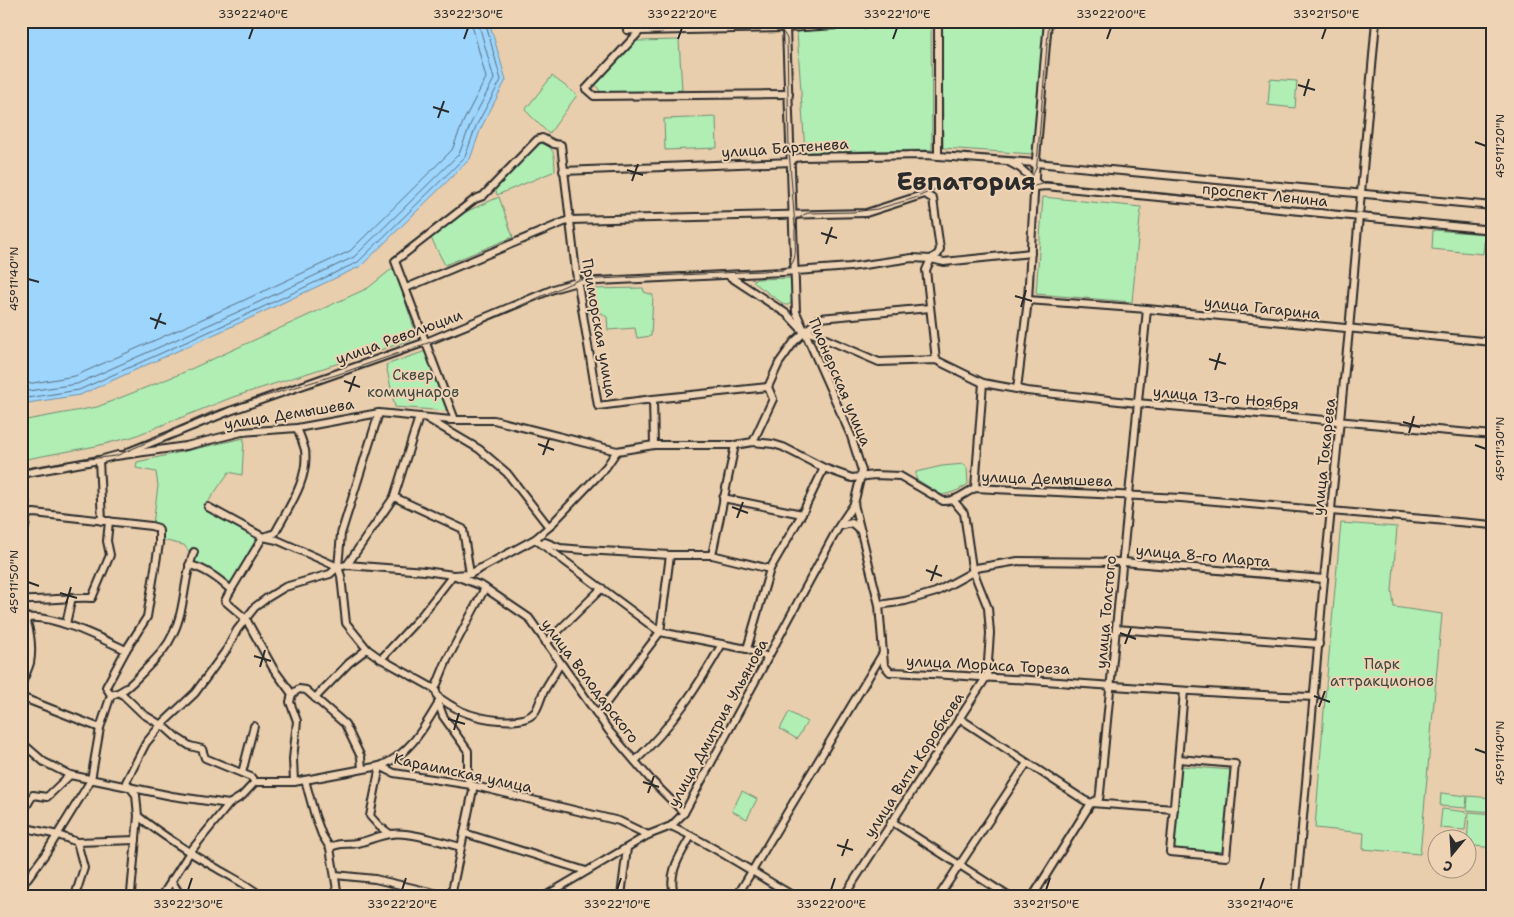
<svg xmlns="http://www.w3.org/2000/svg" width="1514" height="917" font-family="'Shantell Sans',sans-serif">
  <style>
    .green { fill: #b0eeb4; stroke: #6e8c70 }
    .water { fill: #9dd5fd; stroke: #6f91a9 }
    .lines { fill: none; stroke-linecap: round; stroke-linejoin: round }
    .shore { stroke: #596f7f; stroke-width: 1 }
    .minor-casing { stroke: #2b2b2b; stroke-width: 10 }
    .minor { stroke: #eed3b5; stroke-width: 6 }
    .tram { stroke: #2b2b2b; stroke-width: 1 }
    .ticks { fill: none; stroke: #2b2b2b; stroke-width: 2 }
    .labels { text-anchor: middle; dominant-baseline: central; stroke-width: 4; stroke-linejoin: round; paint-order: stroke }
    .street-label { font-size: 15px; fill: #2b2b2b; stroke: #eed3b5 }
    .park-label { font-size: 15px; fill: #3f4840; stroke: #eed3b5 }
    .town-label { font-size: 25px; font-weight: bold; fill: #2b2b2b; stroke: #eed3b5 }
    .neatline { fill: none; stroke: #2b2b2b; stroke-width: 2 }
    .ticks-label { font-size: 12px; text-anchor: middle; fill: #2b2b2b }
  </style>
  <rect width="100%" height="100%" fill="#e9cead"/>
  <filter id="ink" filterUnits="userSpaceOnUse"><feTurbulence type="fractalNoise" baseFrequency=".02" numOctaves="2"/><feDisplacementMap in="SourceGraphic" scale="10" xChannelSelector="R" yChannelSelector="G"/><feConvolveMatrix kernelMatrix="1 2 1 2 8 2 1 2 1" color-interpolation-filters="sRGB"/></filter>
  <g filter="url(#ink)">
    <!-- green -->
    <g class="green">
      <path d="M818 21H931L932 150 805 152 797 32 818 30Z"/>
      <path d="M942 25 1044 26 1033 154 943 148Z"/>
      <path d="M679 40 682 90 602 94 595 84 635 41Z"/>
      <path d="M552 76 577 95 549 134 525 110Z"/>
      <path d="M1270 79 1297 81 1295 108 1268 105Z"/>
      <path d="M716 117 717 148 665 150 664 119Z"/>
      <path d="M541 142C556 149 554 155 555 171L497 195 495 187Z"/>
      <path d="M499 197 513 237 445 265 431 238 461 214Z"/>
      <path d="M1043 197 1141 207 1132 302 1036 294Z"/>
      <path d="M1433 230 1485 234 1483 254 1432 249Z"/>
      <path d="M393 268 399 282 416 334 411 340 233 397 132 437 96 446 21 460V421L97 407 180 374 368 288Z"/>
      <path d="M791 278 792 302 788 305H785L753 282 756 279Z"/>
      <path d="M643 288 644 292 653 295 651 336 637 338 635 328 608 330 607 317 602 313 589 314 587 295 591 289Z"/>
      <path d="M426 351 447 411 395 407 386 365Z"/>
      <path d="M244 438 242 475 229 472 208 502 207 507 262 537 232 587 189 563 192 555 184 545 162 540 159 528 153 524 158 486 156 472 136 468 137 462Z"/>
      <path d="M964 464 967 468 968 484C960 490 952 493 942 495L916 479V472L942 466Z"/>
      <path d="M1341 523 1397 527 1392 591 1394 607 1442 614 1420 854 1363 849 1364 833 1315 828 1325 698Z"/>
      <path d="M789 712 807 722 797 739 780 729Z"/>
      <path d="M1180 766 1231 770 1224 855 1173 851Z"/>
      <path d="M742 791 757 799 747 819 732 811Z"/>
      <path d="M1441 793 1467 796 1466 808 1440 806Z"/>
      <path d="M1468 796 1493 798V812L1467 810Z"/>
      <path d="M1442 809 1467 812 1465 830 1440 828Z"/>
      <path d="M1469 812 1493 814V848L1467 845Z"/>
    </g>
    <!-- water -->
    <path class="water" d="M21 21H489L506 80 481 128 470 159 361 266 246 320 80 395 21 404Z"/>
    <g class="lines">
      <!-- shore -->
      <g class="shore">
        <path d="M21 385 75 376 238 303 350 251 452 150 464 120 486 78 471 21"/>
        <path d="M21 392 77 384 242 310 354 257 459 154 471 123 494 79 478 21"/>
        <path d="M21 399 79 390 244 316 358 262 465 157 476 126 501 80 485 21"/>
      </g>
      <!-- minor casing -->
      <g class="minor-casing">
        <g id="minor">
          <path d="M628 21 627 30 640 31 786 28 888 22 972 21"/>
          <path d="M786 28 796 312 851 436 862 471 854 504 879 605 884 665 890 672C1032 678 1173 693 1315 697"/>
          <path d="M640 31 586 89 594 96 789 94"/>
          <path d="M938 156V21"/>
          <path d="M1009 162 1020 168 1038 184"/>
          <path d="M563 171 791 162 795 158 802 157 925 155 1036 163 1493 206"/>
          <path d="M1036 187 1046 186 1493 230"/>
          <path d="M729 276 787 314 804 332 812 333 879 362 936 360 983 383"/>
          <path d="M406 288 569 220 866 213 925 194 933 199 940 249 938 254 931 259 926 270 936 360"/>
          <path d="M1028 300 1147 309 1493 342"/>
          <path d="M1017 389 1028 300 1036 159 1048 21"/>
          <path d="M653 399 654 445"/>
          <path d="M428 419 479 449 507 473 549 527"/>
          <path d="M455 420 395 261 475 199 483 196 537 140 542 138 554 144 561 145 576 272 598 406 653 399 768 387"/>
          <path d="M753 442 773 399 768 387 779 363 794 342 820 318 930 308"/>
          <path d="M128 452 230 411 426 342 556 288 577 282 783 272 850 267 912 258 931 259 944 262 1031 253"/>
          <path d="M116 456 186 446 242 432 297 428 379 413 451 420H494L617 451 654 445H735L753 442 773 444 783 447 824 468 852 478 874 475 900 476 943 501C955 502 965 493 975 488L1181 498 1493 525"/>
          <path d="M99 460 102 521"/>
          <path d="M21 474 99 460 118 455"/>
          <path d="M21 481C25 496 31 522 21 536"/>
          <path d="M975 488 983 383 1027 391 1137 403 1493 435"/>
          <path d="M394 497 463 529 470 574"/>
          <path d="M723 498 802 514"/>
          <path d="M208 507 263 537 277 540 338 567 347 565 425 571 453 575 482 586 529 618 609 731 651 780 684 813"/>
          <path d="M840 526 852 523 861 531"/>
          <path d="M535 539 660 632 747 649"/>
          <path d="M545 542 560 548 585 550 670 555H712L770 569"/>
          <path d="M712 555 735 445"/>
          <path d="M189 565C205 568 219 579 231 590L225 601 246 619 273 668 292 694"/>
          <path d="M347 565 394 497 419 417"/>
          <path d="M338 567 341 576 346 623 367 649 381 659 435 689 438 697C445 702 453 707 461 711 477 718 522 728 535 712 539 706 541 697 544 691 549 682 555 673 560 664"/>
          <path d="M231 590 263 537 275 533C288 508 309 480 305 450 303 443 300 435 297 428"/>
          <path d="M21 600C45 601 68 597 92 598L110 555 107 541 109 521"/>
          <path d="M879 605 905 601 936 592 969 574 976 568 1018 561 1123 562 1324 579"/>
          <path d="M21 609C30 623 33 647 30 663 28 670 24 678 21 685"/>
          <path d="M27 618C55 615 100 638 126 650"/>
          <path d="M66 624 72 597"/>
          <path d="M1116 629 1319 644"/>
          <path d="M546 643 602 588"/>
          <path d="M768 657 747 649 770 569 802 514 824 468"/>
          <path d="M381 659 421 616 453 575 470 574 535 539 549 527 606 467 617 451"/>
          <path d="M435 689 447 660 485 588"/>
          <path d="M121 693 143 714 166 728 176 737 190 746 202 749 205 758 251 777 255 782"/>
          <path d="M292 694 299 689 306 690 345 724 361 757 362 769"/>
          <path d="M292 694 290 702 297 721 293 759 294 782"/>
          <path d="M111 695C125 692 132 683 142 673 153 661 166 650 173 634 186 608 183 578 194 552"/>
          <path d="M21 697 100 728"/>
          <path d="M315 698 349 663 367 649"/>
          <path d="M438 702 443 716 468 751V779L473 790 451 896"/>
          <path d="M597 715 660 632 670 555"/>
          <path d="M959 718 1084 800 1091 803 1174 809"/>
          <path d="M21 742 44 762 70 775 172 796 229 804 242 796 255 782H294L380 766C409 755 423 729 438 704"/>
          <path d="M1179 759 1235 764 1226 857 1170 852 1184 691"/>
          <path d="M635 761C672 726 697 688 722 644"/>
          <path d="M380 766 394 773 471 785 619 821 648 835"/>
          <path d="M380 766 370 816 379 826 390 834"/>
          <path d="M242 773 254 726"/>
          <path d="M305 780 315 816 322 835 330 848 338 896"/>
          <path d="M21 815 33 795 47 797 70 775"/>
          <path d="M138 816C163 836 190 853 218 869 233 878 248 885 261 896"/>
          <path d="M891 821 1008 896"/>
          <path d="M671 826C713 845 753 873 794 896"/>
          <path d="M21 827 58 835 77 842 136 840"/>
          <path d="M464 833 586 871"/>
          <path d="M21 835 24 827"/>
          <path d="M330 848C338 842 347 845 357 843 368 841 379 835 391 834 408 831 442 842 460 847"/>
          <path d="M335 875 375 879 447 896"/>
          <path d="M171 880 181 896"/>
          <path d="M21 887 46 853 91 780 100 728 111 695 106 687 126 650 147 617 159 544V531L158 528 151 526 34 513 26 514"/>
          <path d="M75 896 84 868 77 842"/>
          <path d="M132 896 131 893 138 816 136 795 126 782 146 743 161 725 195 693 227 649 237 630 255 607 267 598 285 587 330 574 338 567 341 534 379 413"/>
          <path d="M162 896 190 852 229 804"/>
          <path d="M545 896 648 835 671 826 684 813 839 526 854 504"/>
          <path d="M621 896 627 848"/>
          <path d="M675 896C666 874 681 854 691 836"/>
          <path d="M737 896 883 653"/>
          <path d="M844 896 987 676 990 633 988 608 972 568 964 513 953 500"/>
          <path d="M939 896 1027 763"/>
          <path d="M1033 896 1091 803 1099 799 1100 793 1147 309"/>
          <path d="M1296 896 1324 579 1349 330 1376 21"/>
        </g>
      </g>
      <!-- minor -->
      <use href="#minor" class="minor"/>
      <!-- tram -->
      <g class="tram">
        <path d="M748 27C763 27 780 22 787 39L789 151 795 226"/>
        <path d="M1016 183C1029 182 1035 175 1037 163L1049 21"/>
        <path d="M168 433 178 427 212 412 336 375 468 329 578 280 783 270C810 261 780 221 808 213L853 212 877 209 915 198 945 185 960 182 1030 187 1046 183 1493 226"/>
        <path d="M21 469 61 462 116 456 173 431"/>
      </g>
    </g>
  </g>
  <!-- ticks -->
  <path class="ticks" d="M249 39 253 28M464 39 468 28M678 39 682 28M893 39 897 28M1107 39 1111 28M1322 39 1326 28M1298 85 1315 90M1304 96 1309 79M433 107 449 112M438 118 444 101M1475 142 1486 146M627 170 643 175M632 181 638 164M821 233 837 238M826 244 832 227M28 279 39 282M1015 296 1032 301M1021 307 1026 290M150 318 166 324M155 329 161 313M1209 359 1226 364M1215 370 1220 353M344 381 360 387M349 392 355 376M1403 422 1420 427M1409 433 1414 416M538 444 554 450M1475 445 1486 449M543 455 549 439M732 507 748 513M737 518 743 502M926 570 942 576M931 581 937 565M28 582 39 586M60 593 77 598M66 604 71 587M1120 633 1136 639M1125 644 1131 628M254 656 271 661M260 667 265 650M1314 696 1330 702M1319 707 1325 691M448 719 465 724M454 730 459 713M1475 749 1486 753M643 782 659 787M648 793 654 776M837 845 853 850M842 856 848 839M188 890 192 878M402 890 406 878M617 890 621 878M831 890 835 878M1046 890 1050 878M1260 890 1264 878"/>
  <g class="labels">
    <!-- street labels -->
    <g class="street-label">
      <text transform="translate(785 148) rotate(-4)">улица Бартенева</text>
      <text transform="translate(1265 195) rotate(6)">проспект Ленина</text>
      <text transform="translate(1262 308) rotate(6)">улица Гагарина</text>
      <text transform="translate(599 328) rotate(80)">Приморская улица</text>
      <text transform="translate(399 337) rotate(-20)">улица Революции</text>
      <text transform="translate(840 382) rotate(67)">Пионерская улица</text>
      <text transform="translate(1226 398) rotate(5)">улица 13-го Ноября</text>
      <text transform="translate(289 414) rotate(-9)">улица Демышева</text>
      <text transform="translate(1324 457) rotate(-84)">улица Токарева</text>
      <text transform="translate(1047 479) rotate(2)">улица Демышева</text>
      <text transform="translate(1203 556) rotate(5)">улица 8-го Марта</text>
      <text transform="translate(1106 612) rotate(-85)">улица Толстого</text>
      <text transform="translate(988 665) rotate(3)">улица Мориса Тореза</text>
      <text transform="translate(590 681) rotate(53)">улица Володарского</text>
      <text transform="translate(718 723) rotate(-61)">улица Дмитрия Ульянова</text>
      <text transform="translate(914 765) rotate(-57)">улица Вити Коробкова</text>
      <text transform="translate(463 773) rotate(12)">Караимская улица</text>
    </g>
    <!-- park labels -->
    <g class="park-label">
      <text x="413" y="375">Сквер<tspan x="413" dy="17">коммунаров</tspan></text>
      <text x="1382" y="664">Парк<tspan x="1382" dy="17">аттракционов</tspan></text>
    </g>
    <!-- town labels -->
    <g class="town-label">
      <text x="966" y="181">Евпатория</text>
    </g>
  </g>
  <!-- margin -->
  <rect width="1514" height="917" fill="none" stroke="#eed3b5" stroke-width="55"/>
  <!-- north arrow -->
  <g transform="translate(1452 854) rotate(198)"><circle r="24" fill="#eed3b5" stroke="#a0907e"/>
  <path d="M0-4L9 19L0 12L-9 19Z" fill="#2b2b2b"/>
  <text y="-8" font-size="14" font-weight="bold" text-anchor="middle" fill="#2b2b2b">С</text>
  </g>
  <rect x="28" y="28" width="1458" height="862" class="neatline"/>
  <g class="ticks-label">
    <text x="253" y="18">33°22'40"E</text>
    <text x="468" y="18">33°22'30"E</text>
    <text x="682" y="18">33°22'20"E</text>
    <text x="897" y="18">33°22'10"E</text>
    <text x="1111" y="18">33°22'00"E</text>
    <text x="1326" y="18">33°21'50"E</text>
    <text transform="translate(1500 146) rotate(-90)" y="4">45°11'20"N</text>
    <text transform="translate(14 279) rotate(-90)" y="4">45°11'40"N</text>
    <text transform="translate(1500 449) rotate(-90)" y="4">45°11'30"N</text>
    <text transform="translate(14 582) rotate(-90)" y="4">45°11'50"N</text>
    <text transform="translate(1500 753) rotate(-90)" y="4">45°11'40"N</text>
    <text x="188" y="908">33°22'30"E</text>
    <text x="402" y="908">33°22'20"E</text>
    <text x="617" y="908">33°22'10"E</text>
    <text x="831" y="908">33°22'00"E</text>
    <text x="1046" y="908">33°21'50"E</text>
    <text x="1260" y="908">33°21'40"E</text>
  </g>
</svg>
